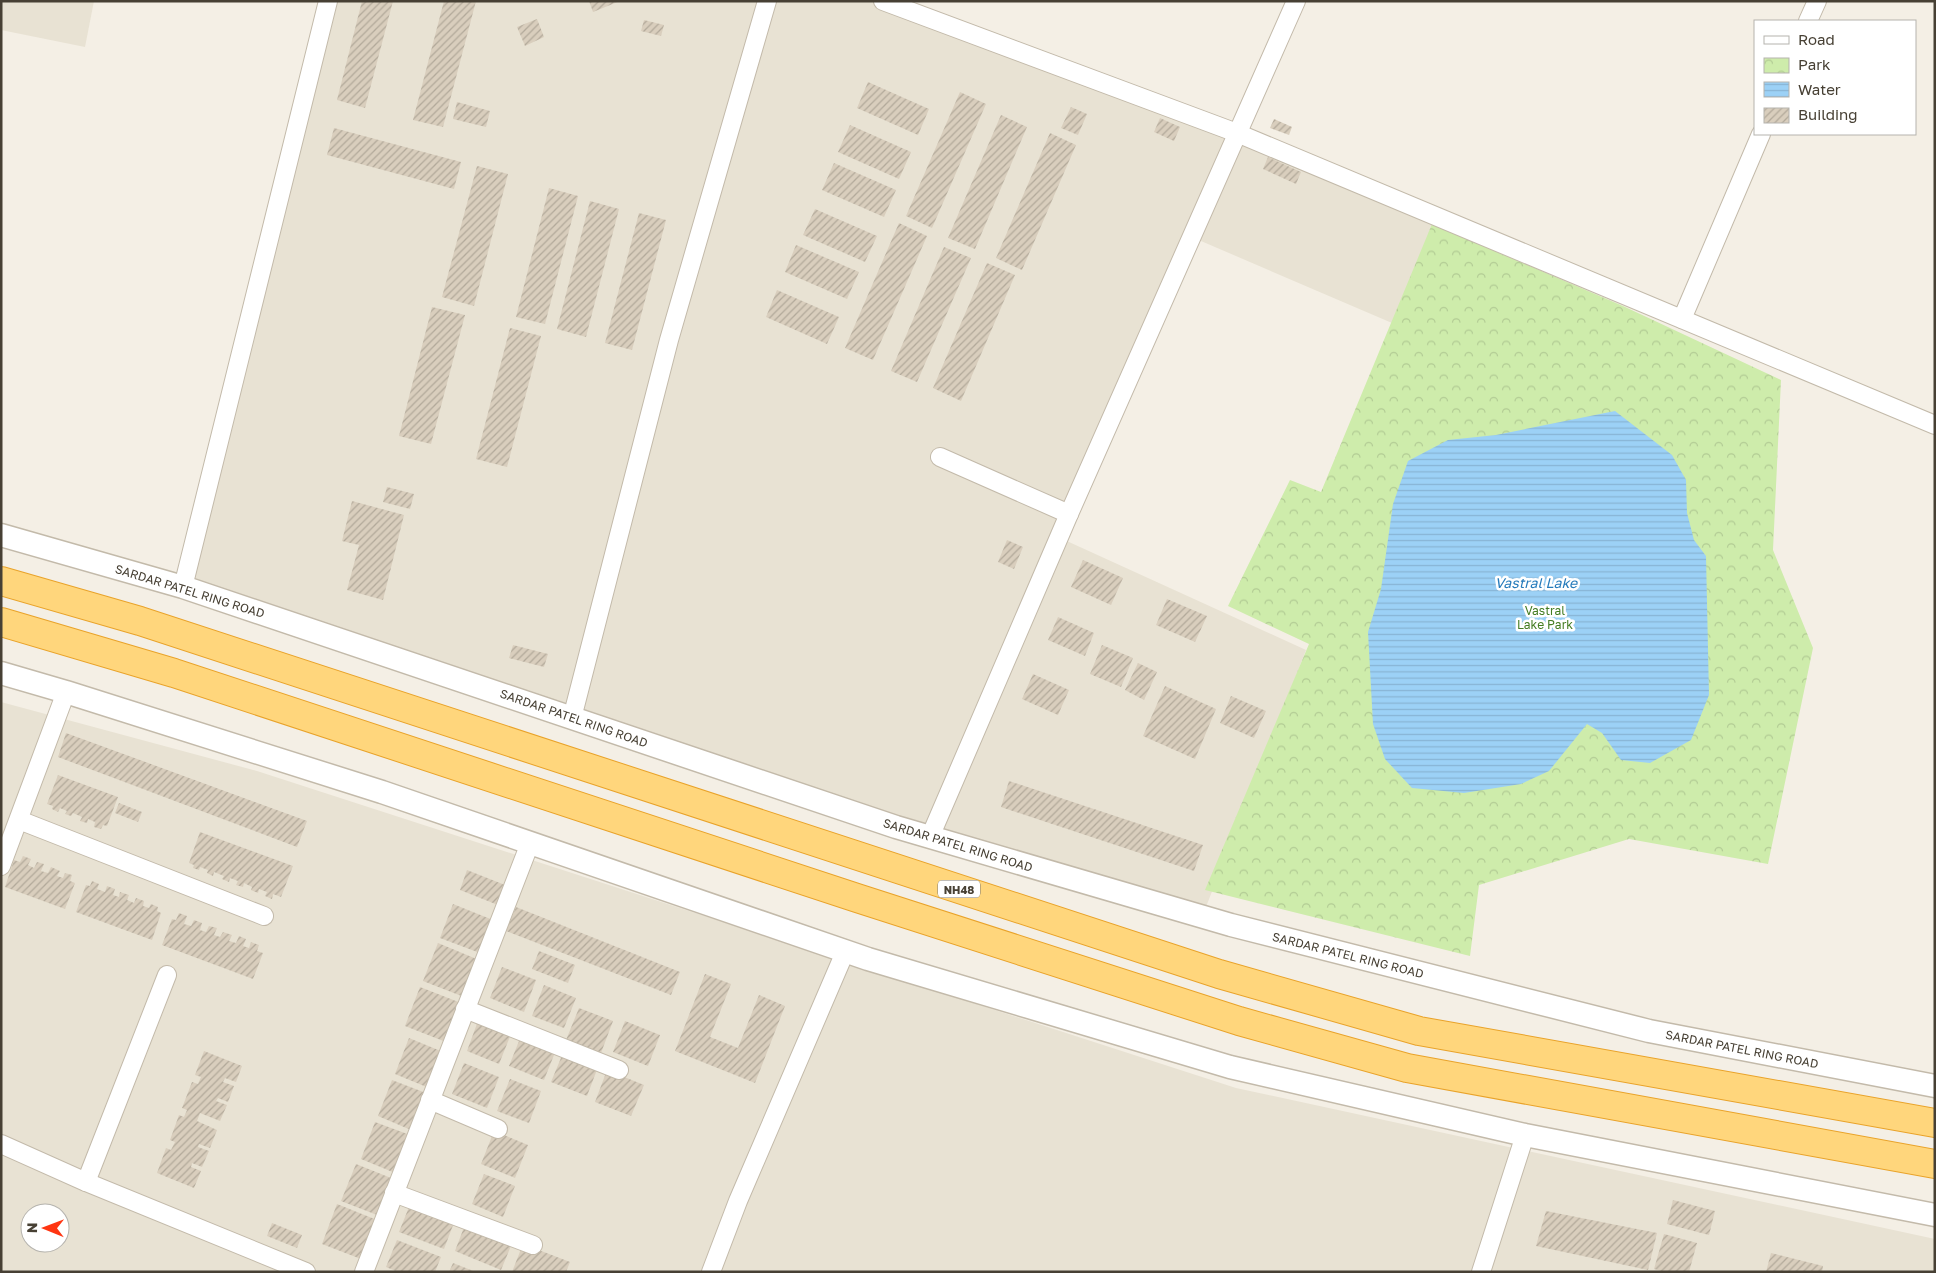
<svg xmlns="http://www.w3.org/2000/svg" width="1936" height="1273" font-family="'Golos Text',sans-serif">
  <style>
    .residential { fill: #e8e2d3; fill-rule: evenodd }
    .park { fill: url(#park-crowns) }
    .water { fill: url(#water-rules) }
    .building { fill: url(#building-hatch) }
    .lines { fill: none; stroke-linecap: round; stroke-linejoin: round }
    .minor-casing { stroke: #c3baaa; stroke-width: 20 }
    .tertiary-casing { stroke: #c3baaa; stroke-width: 25 }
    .trunk-casing { stroke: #e9a32a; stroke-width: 30 }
    .minor { stroke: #fff; stroke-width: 18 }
    .tertiary { stroke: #fff; stroke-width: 22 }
    .trunk { stroke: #ffd67c; stroke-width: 28 }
    .labels { text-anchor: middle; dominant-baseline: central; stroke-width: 5; stroke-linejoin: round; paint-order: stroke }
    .shield { fill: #fff; stroke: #7e7971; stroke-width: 1 }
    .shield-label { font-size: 11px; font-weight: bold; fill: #474034 }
    .street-label { font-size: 12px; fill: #474034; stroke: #fff }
    .park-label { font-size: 12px; fill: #457d23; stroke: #fff }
    .water-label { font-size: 14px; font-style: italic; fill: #257bbb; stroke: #fff }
  </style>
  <defs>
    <pattern id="park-crowns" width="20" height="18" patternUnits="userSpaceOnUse" patternTransform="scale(1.25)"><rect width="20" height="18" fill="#ceecab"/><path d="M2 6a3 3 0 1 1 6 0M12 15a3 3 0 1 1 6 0" fill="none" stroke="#b2cb94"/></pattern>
    <pattern id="water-rules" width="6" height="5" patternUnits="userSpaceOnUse" patternTransform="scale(1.25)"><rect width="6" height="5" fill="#9cd1f6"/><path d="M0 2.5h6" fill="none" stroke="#88b4d4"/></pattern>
    <pattern id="building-hatch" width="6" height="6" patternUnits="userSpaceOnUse" patternTransform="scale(1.25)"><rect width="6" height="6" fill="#d9cebd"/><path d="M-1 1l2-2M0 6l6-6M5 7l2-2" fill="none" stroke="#b2a99a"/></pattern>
  </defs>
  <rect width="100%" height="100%" fill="#f4efe5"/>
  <!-- residential -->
  <g class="residential">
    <path d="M1 1H94L85 47 1 30Z"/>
    <path d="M338 1H899L1438 220 1392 323 1187 235 1058 537 1306 650 1204 912 925 826 192 580Z"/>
    <path d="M1 702 257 771 1236 1088 1935 1239V1272H1ZM30 1213H60V1243H30Z"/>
  </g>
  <!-- park -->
  <path class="park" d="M1432 224 1623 306 1781 380 1773 550 1813 648 1768 864 1629 839 1479 885 1470 956 1205 890 1309 644 1228 606 1290 480 1321 492Z"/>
  <!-- water -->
  <path class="water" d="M1615 411 1672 455 1686 480 1687 513 1694 540 1706 556 1709 695 1691 740 1650 763 1621 760 1602 733 1587 724 1549 771 1521 784 1464 793 1412 788 1385 759 1373 724 1368 632 1381 589 1393 504 1408 461 1448 440 1496 435Z"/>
  <!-- building -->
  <g class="building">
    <path d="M362 1H393L365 108 337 100Z"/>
    <path d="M444 1H476L443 127 413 120Z"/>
    <path d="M589 1H620L593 12Z"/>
    <path d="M537 19 544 37 525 46 517 27Z"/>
    <path d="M644 20 664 25 661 36 641 31Z"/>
    <path d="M868 82 929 109 918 135 857 108Z"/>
    <path d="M960 92 986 104 932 228 906 216Z"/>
    <path d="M457 102 490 111 486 127 453 119Z"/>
    <path d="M1071 107 1087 114 1078 135 1061 128Z"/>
    <path d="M1001 115 1027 127 975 249 948 238Z"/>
    <path d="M1160 118 1180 127 1174 141 1154 132Z"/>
    <path d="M1274 119 1292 127 1289 135 1270 128Z"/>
    <path d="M850 125 911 152 899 179 838 152Z"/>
    <path d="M334 128 461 162 454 189 327 155Z"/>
    <path d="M1050 133 1076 145 1022 270 996 258Z"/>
    <path d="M1268 157 1301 172 1296 184 1263 169Z"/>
    <path d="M834 163 896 190 884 217 822 190Z"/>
    <path d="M477 166 508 174 474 306 442 297Z"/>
    <path d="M549 188 578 196 545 324 516 317Z"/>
    <path d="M590 201 619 209 586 337 557 329Z"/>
    <path d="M815 209 877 236 865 262 803 235Z"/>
    <path d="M639 213 666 220 632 350 605 343Z"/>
    <path d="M899 223 927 236 873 360 845 348Z"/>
    <path d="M796 245 859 272 847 299 785 272Z"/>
    <path d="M944 247 971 258 917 382 891 371Z"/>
    <path d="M987 263 1015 275 961 401 933 388Z"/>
    <path d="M777 290 839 317 827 344 766 317Z"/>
    <path d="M432 307 465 315 431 444 399 436Z"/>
    <path d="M510 328 541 336 507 467 476 459Z"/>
    <path d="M387 487 414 494 410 509 383 502Z"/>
    <path d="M352 501 404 515 383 600 347 590 359 545 342 541Z"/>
    <path d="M1007 540 1023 547 1014 569 998 562Z"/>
    <path d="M1083 560 1123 578 1111 605 1071 587Z"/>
    <path d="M1167 599 1207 616 1195 642 1156 625Z"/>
    <path d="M1058 617 1094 633 1085 656 1048 640Z"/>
    <path d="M513 645 548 654 544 667 509 658Z"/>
    <path d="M1102 645 1133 658 1121 687 1090 674Z"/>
    <path d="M1138 663 1157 672 1144 700 1125 690Z"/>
    <path d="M1033 674 1069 690 1058 715 1022 699Z"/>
    <path d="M1165 686 1216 709 1195 759 1143 736Z"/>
    <path d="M1231 696 1266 711 1254 738 1220 723Z"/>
    <path d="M66 733 307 821 297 847 58 757Z"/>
    <path d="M58 775 118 797 107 826 103 825 101 829 94 827 95 822 88 819 87 823 80 821 82 817 73 813 71 816 65 814 67 811 60 808 58 812 52 809 53 806 47 804Z"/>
    <path d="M1009 781 1203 845 1194 871 1001 807Z"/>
    <path d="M119 803 142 812 138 822 115 813Z"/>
    <path d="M200 832 293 866 281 897 273 894 272 899 265 896 267 892 259 889 258 893 251 890 252 887 244 883 243 887 236 885 238 881 230 878 229 882 222 879 224 876 214 872 213 876 207 873 208 870 200 867 199 870 193 868 194 865 189 863Z"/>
    <path d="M23 856 31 859 28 865 34 868 37 862 44 864 41 871 48 873 51 867 60 871 57 876 63 878 65 873 72 875 70 881 75 883 65 909 5 887 14 860 20 862Z"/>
    <path d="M467 870 505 885 498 905 460 890Z"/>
    <path d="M92 881 99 884 97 889 105 892 107 886 115 889 113 895 119 897 120 892 129 895 127 900 134 903 136 898 144 901 143 906 149 908 151 904 158 907 157 911 161 913 152 940 76 912 86 885 90 886Z"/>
    <path d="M453 904 493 920 480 953 440 938Z"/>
    <path d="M516 907 680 972 671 995 506 931Z"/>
    <path d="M179 913 187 916 184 924 191 926 194 920 202 923 200 930 206 932 209 926 217 928 214 935 220 937 223 932 232 935 229 941 236 943 239 936 246 939 243 946 249 948 251 942 259 945 257 951 263 953 253 979 162 945 172 919 176 920Z"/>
    <path d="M438 943 479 960 464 997 423 981Z"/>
    <path d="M539 951 575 965 568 983 532 969Z"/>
    <path d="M502 967 536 980 524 1012 490 998Z"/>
    <path d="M705 974 731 984 710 1037 738 1048 759 995 785 1006 755 1083 675 1051Z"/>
    <path d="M544 985 576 998 564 1028 532 1016Z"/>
    <path d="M420 987 461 1003 446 1042 405 1026Z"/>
    <path d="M579 1008 613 1021 601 1053 566 1040Z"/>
    <path d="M478 1021 511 1034 499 1064 467 1051Z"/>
    <path d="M625 1021 660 1035 648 1066 613 1052Z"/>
    <path d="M521 1036 556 1050 544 1080 509 1066Z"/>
    <path d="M409 1038 443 1052 429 1088 395 1074Z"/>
    <path d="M204 1051 242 1066 236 1082 225 1078 223 1082 234 1086 228 1102 218 1098 216 1101 227 1105 220 1121 200 1113 197 1121 217 1130 210 1148 199 1144 198 1147 209 1151 202 1167 192 1163 191 1167 201 1171 194 1188 157 1173 166 1148 171 1150 175 1142 170 1140 179 1115 184 1117 187 1110 182 1108 192 1082 198 1084 201 1077 195 1075Z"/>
    <path d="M563 1053 598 1067 587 1096 551 1082Z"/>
    <path d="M464 1063 499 1077 487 1108 452 1094Z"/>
    <path d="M607 1070 644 1085 631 1116 595 1102Z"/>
    <path d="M510 1079 541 1091 529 1123 497 1111Z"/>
    <path d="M392 1080 426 1093 411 1130 378 1116Z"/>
    <path d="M375 1122 410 1135 395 1173 361 1159Z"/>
    <path d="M494 1131 528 1145 515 1178 481 1164Z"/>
    <path d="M356 1164 391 1178 377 1215 341 1201Z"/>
    <path d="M484 1174 515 1186 503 1217 472 1204Z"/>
    <path d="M1673 1200 1715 1211 1709 1235 1667 1224Z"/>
    <path d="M411 1202 455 1220 444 1249 399 1232Z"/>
    <path d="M337 1204 377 1220 361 1259 322 1244Z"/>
    <path d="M1546 1211 1657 1233 1648 1270 1536 1246Z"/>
    <path d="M466 1222 513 1241 501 1270 455 1251Z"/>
    <path d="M272 1223 302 1235 297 1248 267 1236Z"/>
    <path d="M1664 1234 1697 1243 1689 1272H1665L1654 1269Z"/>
    <path d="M397 1240 441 1257 435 1272H398L386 1267Z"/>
    <path d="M523 1244 570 1262 566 1272H512Z"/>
    <path d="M1771 1253 1823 1266 1822 1272H1766Z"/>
    <path d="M453 1263 476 1272H449Z"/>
  </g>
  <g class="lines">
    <!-- minor casing -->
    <g class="minor-casing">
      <g id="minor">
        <path d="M883 1 1237 133 1935 425"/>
        <path d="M1808 21 1817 1"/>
        <path d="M1682 319 1761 134"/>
        <path d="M940 457 1069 514"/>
        <path d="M183 587 328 1"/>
        <path d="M572 718 669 340 767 1"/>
        <path d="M19 820 264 916"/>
        <path d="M930 837 1069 514 1296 1"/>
        <path d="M1 866 66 692"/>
        <path d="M465 1009 619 1070"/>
        <path d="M430 1100 498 1129"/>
        <path d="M1 1144 86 1182 306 1272"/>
        <path d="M86 1182 167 975"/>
        <path d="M394 1193 533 1245"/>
        <path d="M364 1272 530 843"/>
        <path d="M711 1272 738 1201 845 952"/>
        <path d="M1481 1272 1525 1135"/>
      </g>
    </g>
    <!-- tertiary casing -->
    <g class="tertiary-casing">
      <g id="tertiary">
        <path d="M1 535 183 587 896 827 1231 925 1649 1031 1935 1086"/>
        <path d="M1 673 66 692 382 792 868 959 1230 1067 1525 1135 1935 1215"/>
      </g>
    </g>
    <!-- trunk casing -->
    <g class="trunk-casing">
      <g id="trunk">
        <path d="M1 581 140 621 1219 974 1419 1031 1935 1123"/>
        <path d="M1 622 174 673 857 898 1239 1021 1407 1068 1935 1164"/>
      </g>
    </g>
    <!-- minor -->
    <use href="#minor" class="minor"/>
    <!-- tertiary -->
    <use href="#tertiary" class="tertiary"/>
    <!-- trunk -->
    <use href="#trunk" class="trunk"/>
  </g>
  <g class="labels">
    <!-- shield labels -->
    <rect class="shield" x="938" y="880.5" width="42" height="17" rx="4"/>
    <g class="shield-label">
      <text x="959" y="889">NH48</text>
    </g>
    <!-- street labels -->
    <g class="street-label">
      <text transform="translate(190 591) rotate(17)">SARDAR PATEL RING ROAD</text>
      <text transform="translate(574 718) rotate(19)">SARDAR PATEL RING ROAD</text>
      <text transform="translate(958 845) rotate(17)">SARDAR PATEL RING ROAD</text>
      <text transform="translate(1348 955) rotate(14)">SARDAR PATEL RING ROAD</text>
      <text transform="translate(1742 1049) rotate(11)">SARDAR PATEL RING ROAD</text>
    </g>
    <!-- park labels -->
    <g class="park-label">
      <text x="1545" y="610">Vastral<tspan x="1545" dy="14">Lake Park</tspan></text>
    </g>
    <!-- water labels -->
    <g class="water-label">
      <text x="1536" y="582">Vastral Lake</text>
    </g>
  </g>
  <!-- border -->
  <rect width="1936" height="1273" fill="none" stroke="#474034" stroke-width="5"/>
  <!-- legend -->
  <rect x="1754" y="20" width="162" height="115" fill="#ffffff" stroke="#b5b3ae"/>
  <rect x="1764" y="36" width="25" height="8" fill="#ffffff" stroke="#b5b3ae"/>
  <text x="1798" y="45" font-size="15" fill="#474034">Road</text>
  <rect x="1764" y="58" width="25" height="15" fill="url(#park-crowns)" stroke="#b5b3ae"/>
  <text x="1798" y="70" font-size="15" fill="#474034">Park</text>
  <rect x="1764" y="82" width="25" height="15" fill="url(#water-rules)" stroke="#b5b3ae"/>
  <text x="1798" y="95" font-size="15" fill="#474034">Water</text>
  <rect x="1764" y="108" width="25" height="15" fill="url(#building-hatch)" stroke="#b5b3ae"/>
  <text x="1798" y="120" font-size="15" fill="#474034">Building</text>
  <!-- north arrow -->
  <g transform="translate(45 1228) rotate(271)"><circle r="24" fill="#ffffff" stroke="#b5b3ae"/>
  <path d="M0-4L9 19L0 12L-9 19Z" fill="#ff3511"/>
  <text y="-8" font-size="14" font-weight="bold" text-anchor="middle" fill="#474034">N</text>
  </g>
</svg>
